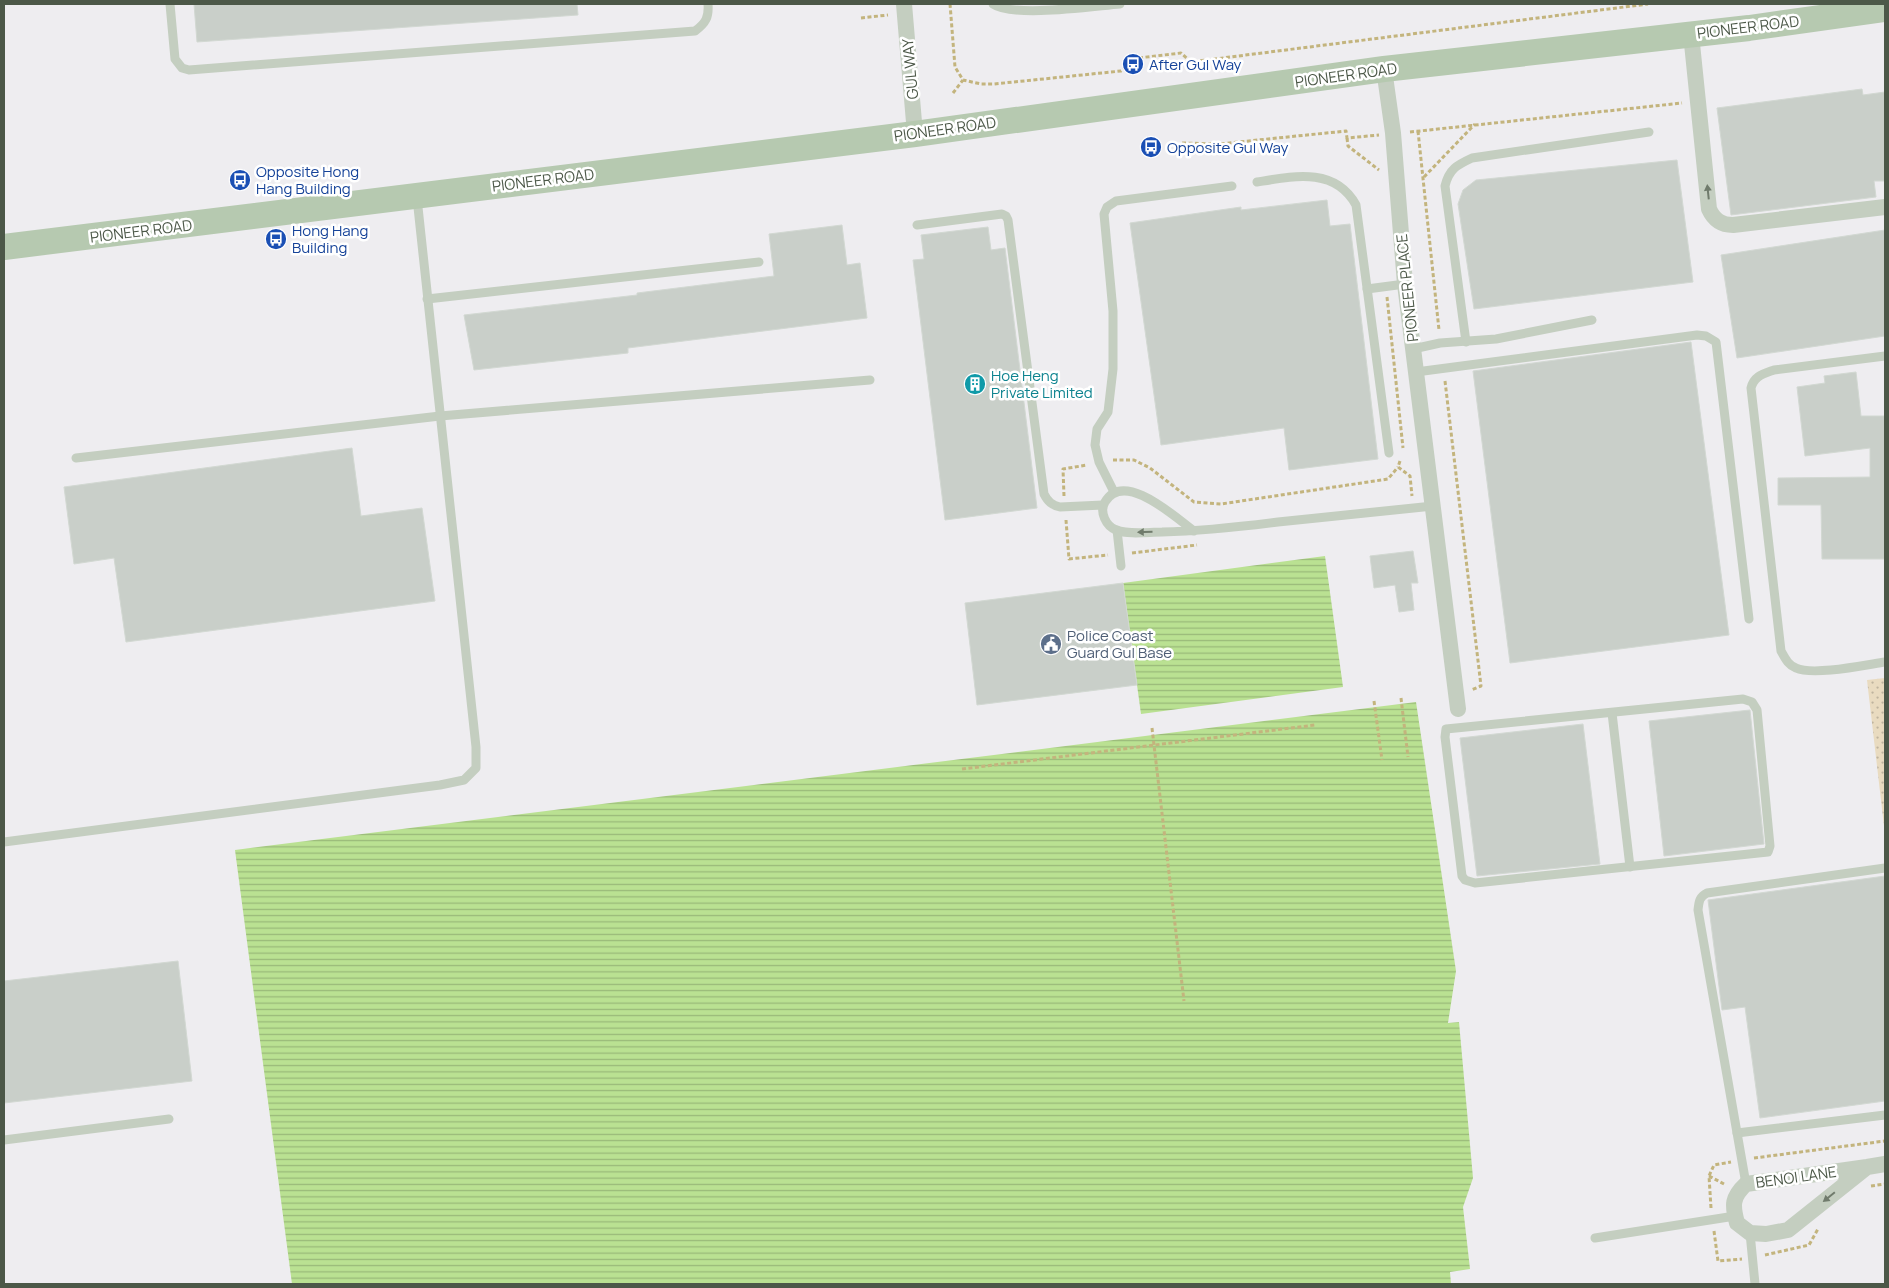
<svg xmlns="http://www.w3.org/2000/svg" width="1889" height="1288" font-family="Manrope,sans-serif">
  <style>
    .green { fill: url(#green-dots) }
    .water { fill: url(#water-rules) }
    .building { fill: #c9cfc9; stroke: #d2d8d2 }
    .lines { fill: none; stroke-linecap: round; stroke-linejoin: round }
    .path { stroke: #c3b47d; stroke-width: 3; stroke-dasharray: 4 2.5; stroke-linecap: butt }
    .lane { stroke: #c4cec0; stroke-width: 9 }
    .street { stroke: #c4cec0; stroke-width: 16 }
    .primary { stroke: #b6c9b0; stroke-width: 26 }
    .oneway { fill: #707b6c }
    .labels { text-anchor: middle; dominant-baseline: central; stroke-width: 5; stroke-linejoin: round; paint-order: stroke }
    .street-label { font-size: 15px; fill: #4c5848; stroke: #fff }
    .transit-label { font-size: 15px; fill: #164399; stroke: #fff; text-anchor: start }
    .culture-label { font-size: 15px; fill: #0d838f; stroke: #fff; text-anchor: start }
    .service-label { font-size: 15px; fill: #4e5e75; stroke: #fff; text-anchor: start }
  </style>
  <defs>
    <pattern id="green-dots" width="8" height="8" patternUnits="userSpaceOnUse" patternTransform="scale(1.25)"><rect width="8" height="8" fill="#e9dbc0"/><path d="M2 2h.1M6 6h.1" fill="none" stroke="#bfb49e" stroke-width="1.8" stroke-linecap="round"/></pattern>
    <pattern id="water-rules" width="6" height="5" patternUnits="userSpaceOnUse" patternTransform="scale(1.25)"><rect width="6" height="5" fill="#bae192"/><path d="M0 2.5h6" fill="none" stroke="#99b979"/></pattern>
  </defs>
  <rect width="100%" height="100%" fill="#eeedf0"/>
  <!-- green -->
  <path class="green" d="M1885 678V826H1884L1867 680Z"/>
  <!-- water -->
  <g class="water">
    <path d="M1325 556 1343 687 1141 714 1123 583Z"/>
    <path d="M1416 702 1456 971 1448 1023 1459 1022 1473 1178 1463 1207 1470 1269 1450 1272 1451 1284H292L235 850Z"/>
  </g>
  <!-- building -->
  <g class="building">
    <path d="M194 4H577L578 15 197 42Z"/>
    <path d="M1862 89 1863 95 1885 92V181H1874L1876 197 1731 215 1717 108Z"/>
    <path d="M1677 160 1693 282 1474 309 1458 204 1463 190 1476 180Z"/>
    <path d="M1327 200 1330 226 1350 224 1378 459 1289 470 1284 428 1161 445 1130 223 1241 207V210Z"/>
    <path d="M842 225 847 265 860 263 867 318 628 348V353L474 370 464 315 637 295V293L774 276 769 234Z"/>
    <path d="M988 227 991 250 1005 248 1037 508 945 520 913 260 924 259 921 235Z"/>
    <path d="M1885 230V336L1737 358 1721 255Z"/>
    <path d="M1691 342 1729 635 1510 663 1473 371Z"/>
    <path d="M1856 372 1861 416H1885V559H1822L1821 505H1778V478L1870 477V448L1805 456 1797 387 1825 383 1824 376Z"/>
    <path d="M352 448 361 516 422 508 435 601 126 642 114 558 74 564 64 487Z"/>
    <path d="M1413 551 1418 583H1411L1414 610 1399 612 1395 585 1374 588 1370 556Z"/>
    <path d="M1123 583 1137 685 977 705 965 603Z"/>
    <path d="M1750 710 1764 844 1664 856 1649 721Z"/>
    <path d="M1583 724 1600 864 1477 876 1460 738Z"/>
    <path d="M1885 876V1101L1760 1118 1745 1007 1722 1010 1708 900Z"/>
    <path d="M178 961 192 1081 4 1103V981Z"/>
  </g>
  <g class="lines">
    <!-- path -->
    <g class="path">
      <path d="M950 4 955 67 963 80 981 84H994L1121 71 1138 58 1181 53 1191 62 1648 4"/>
      <path d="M861 18 888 15"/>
      <path d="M953 93 963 80"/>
      <path d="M1418 131 1439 330"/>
      <path d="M1410 132 1682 103"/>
      <path d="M1347 138 1348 146 1379 170"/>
      <path d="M1182 143 1219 144 1346 131 1347 138 1379 135"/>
      <path d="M1424 177 1475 124"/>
      <path d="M1387 297 1403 448"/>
      <path d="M1445 381 1481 686 1471 690"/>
      <path d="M1113 460H1134L1150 468 1194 502 1221 504 1388 479 1398 467"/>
      <path d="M1400 461 1398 467 1410 476 1412 496"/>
      <path d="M1064 496 1063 469 1087 465"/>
      <path d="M1066 520 1069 559 1108 555"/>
      <path d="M1132 553 1197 545"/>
      <path d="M1401 698 1408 757"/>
      <path d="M1374 701 1382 760"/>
      <path d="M1152 728 1184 1001"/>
      <path d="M962 769 1315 725"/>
      <path d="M1754 1158 1885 1141"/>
      <path d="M1709 1176 1724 1184"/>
      <path d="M1871 1186 1885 1184"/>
      <path d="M1711 1208 1709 1176 1714 1165 1731 1162"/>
      <path d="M1714 1231 1718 1261 1742 1259"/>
      <path d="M1765 1255 1809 1245 1818 1229"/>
    </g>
    <!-- lane -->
    <g class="lane">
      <path d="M170 4 175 59 182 68 189 70 695 31C706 23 709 17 708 4"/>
      <path d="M993 4C1013 18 1094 6 1120 4"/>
      <path d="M1257 182C1294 176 1335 167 1356 205L1389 453"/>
      <path d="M917 225 1002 214 1006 216 1008 220 1044 494C1048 502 1052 505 1060 507L1103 505"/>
      <path d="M1367 289 1405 284"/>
      <path d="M427 299 759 262"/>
      <path d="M1466 342 1445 186C1449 169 1457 165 1472 158L1649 132"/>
      <path d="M1413 349 1440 343 1496 339 1592 320"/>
      <path d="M1885 356 1774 370C1763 374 1754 376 1751 388L1781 651C1785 658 1788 665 1796 668 1813 676 1865 665 1885 662"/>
      <path d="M1416 372 1697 335 1706 336 1716 342 1749 619"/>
      <path d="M76 458 440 416 870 380"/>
      <path d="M1114 492 1099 462 1095 445 1097 429 1108 412 1113 369V311L1104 214 1107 207 1116 201 1232 186"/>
      <path d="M1117 530 1121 566"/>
      <path d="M1194 531C1176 518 1124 469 1105 502 1099 512 1106 526 1116 530 1129 535 1148 532 1162 532 1201 531 1239 527 1278 522 1330 517 1381 511 1433 506"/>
      <path d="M1743 699 1752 702 1757 710 1770 846 1768 852 1475 883 1465 880 1462 876 1445 737 1446 729Z"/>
      <path d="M1612 713 1630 867"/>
      <path d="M4 842 440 785 464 780 476 768V747L417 198"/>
      <path d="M1737 1133 1885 1115"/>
      <path d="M4 1140 169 1119"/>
      <path d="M1746 1184 1698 910C1699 902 1699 897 1707 893L1885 868"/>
      <path d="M1750 1233 1755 1284"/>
      <path d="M1595 1238 1735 1216"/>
    </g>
    <!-- street -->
    <g class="street">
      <path d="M904 4 915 134"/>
      <path d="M1691 34 1709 209C1714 220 1721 225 1733 225L1885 207"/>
      <path d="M1384 69 1393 133 1405 284 1458 709"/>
      <path d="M1867 1167 1788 1230 1766 1234 1750 1233 1737 1223C1732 1205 1732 1197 1746 1184L1867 1167 1885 1164"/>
    </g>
    <!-- primary -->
    <path class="primary" d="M4 247 915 134 1384 69 1749 28 1885 9"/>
  </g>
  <!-- one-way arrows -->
  <defs><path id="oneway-solid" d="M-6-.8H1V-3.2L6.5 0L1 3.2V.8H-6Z" transform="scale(1.25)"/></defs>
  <g class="oneway">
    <use href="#oneway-solid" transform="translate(1708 192) rotate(-96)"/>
    <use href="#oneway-solid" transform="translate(1145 532) rotate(179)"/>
    <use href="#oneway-solid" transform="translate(1829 1197) rotate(141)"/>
  </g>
  <!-- icons -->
  <defs>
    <g id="bus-disc" transform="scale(1.125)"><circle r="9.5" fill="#1a4fb4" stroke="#fff"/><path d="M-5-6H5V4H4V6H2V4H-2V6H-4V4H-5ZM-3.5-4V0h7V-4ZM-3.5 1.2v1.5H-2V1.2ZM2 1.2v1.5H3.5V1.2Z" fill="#fff"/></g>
    <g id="building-disc" transform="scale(1.125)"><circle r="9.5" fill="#0f9aa8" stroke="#fff"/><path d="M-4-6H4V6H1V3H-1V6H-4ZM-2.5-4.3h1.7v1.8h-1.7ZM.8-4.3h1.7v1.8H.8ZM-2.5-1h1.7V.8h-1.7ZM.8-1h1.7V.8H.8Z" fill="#fff"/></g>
    <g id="civic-disc" transform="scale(1.125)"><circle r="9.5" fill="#5c6f8a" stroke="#fff"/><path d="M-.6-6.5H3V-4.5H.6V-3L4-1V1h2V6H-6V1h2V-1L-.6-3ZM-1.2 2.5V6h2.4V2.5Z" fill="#fff"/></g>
  </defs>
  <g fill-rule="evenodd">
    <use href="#bus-disc" x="1133" y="64"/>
    <use href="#bus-disc" x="1151" y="147"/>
    <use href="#bus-disc" x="240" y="180"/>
    <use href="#bus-disc" x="276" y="239"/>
    <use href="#building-disc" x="975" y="384"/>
    <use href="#civic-disc" x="1051" y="644"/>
  </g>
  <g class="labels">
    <!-- street labels -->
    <g class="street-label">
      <text transform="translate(1748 27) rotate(-7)">PIONEER ROAD</text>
      <text transform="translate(910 69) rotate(-95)">GUL WAY</text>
      <text transform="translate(1346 75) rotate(-8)">PIONEER ROAD</text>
      <text transform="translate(945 129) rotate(-8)">PIONEER ROAD</text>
      <text transform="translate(543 180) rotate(-7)">PIONEER ROAD</text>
      <text transform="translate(141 231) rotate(-7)">PIONEER ROAD</text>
      <text transform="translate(1407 288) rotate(-96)">PIONEER PLACE</text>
      <text transform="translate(1796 1177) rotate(-8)">BENOI LANE</text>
    </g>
    <!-- transit labels -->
    <g class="transit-label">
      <text x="1149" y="64">After Gul Way</text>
      <text x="1167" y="147">Opposite Gul Way</text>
      <text x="256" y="171">Opposite Hong<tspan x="256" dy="17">Hang Building</tspan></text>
      <text x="292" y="230">Hong Hang<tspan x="292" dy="17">Building</tspan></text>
    </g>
    <!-- culture labels -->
    <g class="culture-label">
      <text x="991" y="375">Hoe Heng<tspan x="991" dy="17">Private Limited</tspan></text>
    </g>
    <!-- service labels -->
    <g class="service-label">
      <text x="1067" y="635">Police Coast<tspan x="1067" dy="17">Guard Gul Base</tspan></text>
    </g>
  </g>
  <!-- border -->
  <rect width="1889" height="1288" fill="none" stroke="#4c5848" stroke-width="10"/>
</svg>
